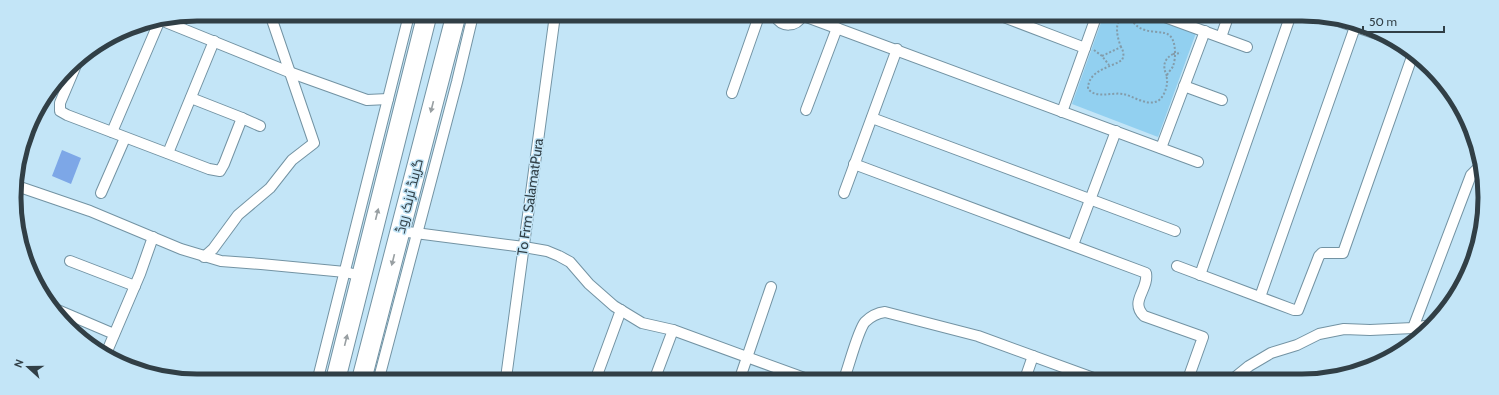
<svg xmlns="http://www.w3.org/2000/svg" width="1499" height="395" font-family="Cabin,Cairo,sans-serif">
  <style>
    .green { fill: #92d0f0 }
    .building { fill: #7da7e7 }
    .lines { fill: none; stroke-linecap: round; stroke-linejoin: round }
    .street-casing { stroke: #7393a3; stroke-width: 12 }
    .highway-casing { stroke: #7393a3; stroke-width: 21 }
    .path { stroke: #839caa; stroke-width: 2; stroke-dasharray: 2 2; stroke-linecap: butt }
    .street { stroke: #fff; stroke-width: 10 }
    .highway { stroke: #fff; stroke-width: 19 }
    .path-bridge { stroke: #839caa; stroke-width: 2; stroke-dasharray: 2 2; stroke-linecap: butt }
    .oneway { fill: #989fa2 }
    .labels { text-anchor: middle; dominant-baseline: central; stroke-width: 3; stroke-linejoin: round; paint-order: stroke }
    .street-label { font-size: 14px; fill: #313f46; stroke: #c3e5f7 }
    .rim { fill: none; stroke: #313f46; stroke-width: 5 }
  </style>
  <rect width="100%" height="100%" fill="#c3e5f7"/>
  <!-- green -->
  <path class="green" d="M1103 17H1151L1196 33 1158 137 1072 104Z"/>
  <!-- building -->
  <path class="building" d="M62 150 81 158 71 184 52 176Z"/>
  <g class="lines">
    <!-- street casing -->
    <g class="street-casing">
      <g id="street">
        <path d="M775 16C782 28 796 27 802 16"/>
        <path d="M804 16 1198 162"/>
        <path d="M1001 16 1085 48"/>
        <path d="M1165 17 1247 47"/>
        <path d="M1326 17 1383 36"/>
        <path d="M163 21 289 72 367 100 388 99"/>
        <path d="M1221 37 1228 17"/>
        <path d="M79 58 60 103V111L67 115 209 169 220 171 224 164 242 118 260 126"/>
        <path d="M1184 86 1222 100"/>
        <path d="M732 93 759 16"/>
        <path d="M191 98 242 118"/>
        <path d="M806 110 837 28"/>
        <path d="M1062 112 1096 17"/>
        <path d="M872 118 1175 231"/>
        <path d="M112 132 159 22"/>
        <path d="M1161 148 1205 31"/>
        <path d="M168 153 214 41"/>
        <path d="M854 164 1146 273C1149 290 1129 301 1144 316L1203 337 1188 379"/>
        <path d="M14 185 90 211 181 249 221 261 261 264 345 272 362 276"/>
        <path d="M101 193 125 138"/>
        <path d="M844 193 897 49"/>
        <path d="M400 231 524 247 547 251 559 256 570 262 589 284 614 306 642 323 673 330 807 379"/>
        <path d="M1073 245 1116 131"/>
        <path d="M204 257 213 249 238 215 270 188 292 160 314 143 270 14"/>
        <path d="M70 261 135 286"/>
        <path d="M1177 266 1294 310H1298L1319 256 1322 253H1343L1344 250 1413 54"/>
        <path d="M1200 275 1290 17"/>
        <path d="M1260 297 1355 27"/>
        <path d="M52 310 53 308 114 334"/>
        <path d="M1413 328 1471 175 1476 170 1481 169"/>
        <path d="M105 356 140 274 153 237"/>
        <path d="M318 378 409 15"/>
        <path d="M379 378 457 82 473 15"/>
        <path d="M506 378 555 15"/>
        <path d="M596 378 621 310"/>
        <path d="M655 378 673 330"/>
        <path d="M740 378 771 287"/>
        <path d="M844 379C849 366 858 330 865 322 871 316 877 313 885 312L978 336 1096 379"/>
        <path d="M1025 379 1033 356"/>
        <path d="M1233 379 1249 366 1271 353 1297 345 1319 334 1344 329 1370 330 1413 328 1431 325"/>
      </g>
    </g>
    <!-- highway casing -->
    <g class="highway-casing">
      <g id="highway">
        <path d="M336 378 427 15"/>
        <path d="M362 378 456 15"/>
      </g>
    </g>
    <!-- path -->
    <g class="path">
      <path d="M1121 47C1116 35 1112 12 1133 20"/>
      <path d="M1094 50 1102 56 1109 65"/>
      <path d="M1102 56 1121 47C1124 52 1124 56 1122 60 1110 68 1088 70 1088 89 1097 99 1111 92 1123 94 1133 96 1145 105 1155 102 1162 101 1167 89 1167 82 1168 80 1166 78 1167 76 1167 73 1172 69 1173 66 1176 59 1176 43 1171 37 1165 28 1145 37 1133 22V17"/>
      <path d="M1167 76C1162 66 1164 59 1173 54"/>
    </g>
    <!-- street -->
    <use href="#street" class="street"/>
    <!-- highway -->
    <use href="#highway" class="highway"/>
    <!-- path-bridge -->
    <path class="path-bridge" d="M1173 54 1181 53"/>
  </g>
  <!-- one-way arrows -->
  <defs><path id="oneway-solid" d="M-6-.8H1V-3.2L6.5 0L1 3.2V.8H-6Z"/></defs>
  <g class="oneway">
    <use href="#oneway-solid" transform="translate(432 107) rotate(104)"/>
    <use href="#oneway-solid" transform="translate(377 214) rotate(-76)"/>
    <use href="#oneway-solid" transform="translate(393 260) rotate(104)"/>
    <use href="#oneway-solid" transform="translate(346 340) rotate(-76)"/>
  </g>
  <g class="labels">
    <!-- street labels -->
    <g class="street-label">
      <text transform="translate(409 196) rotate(-76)">گرینڈ ٹرنک روڈ</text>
      <text transform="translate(530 197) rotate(-82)">To Frm SalamatPura</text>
    </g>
  </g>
  <!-- crop -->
  <path d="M0 0H1499V395H0ZM197 21H1302A176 176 0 0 1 1478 197V198A176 176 0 0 1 1302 374H197A176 176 0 0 1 21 198V197A176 176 0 0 1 197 21Z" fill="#c3e5f7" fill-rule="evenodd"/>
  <path class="rim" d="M197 21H1302A176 176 0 0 1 1478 197V198A176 176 0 0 1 1302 374H197A176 176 0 0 1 21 198V197A176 176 0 0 1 197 21Z"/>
  <!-- north arrow -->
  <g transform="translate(28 367) rotate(291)" stroke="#c3e5f7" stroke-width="3" paint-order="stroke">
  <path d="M0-3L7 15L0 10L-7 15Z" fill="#313f46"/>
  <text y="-6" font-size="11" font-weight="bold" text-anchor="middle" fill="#313f46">N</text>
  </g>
  <!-- scale -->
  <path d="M1363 26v6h81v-6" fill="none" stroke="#313f46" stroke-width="2"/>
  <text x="1369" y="26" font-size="12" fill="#313f46" stroke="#c3e5f7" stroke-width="3" paint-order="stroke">50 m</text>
</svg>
